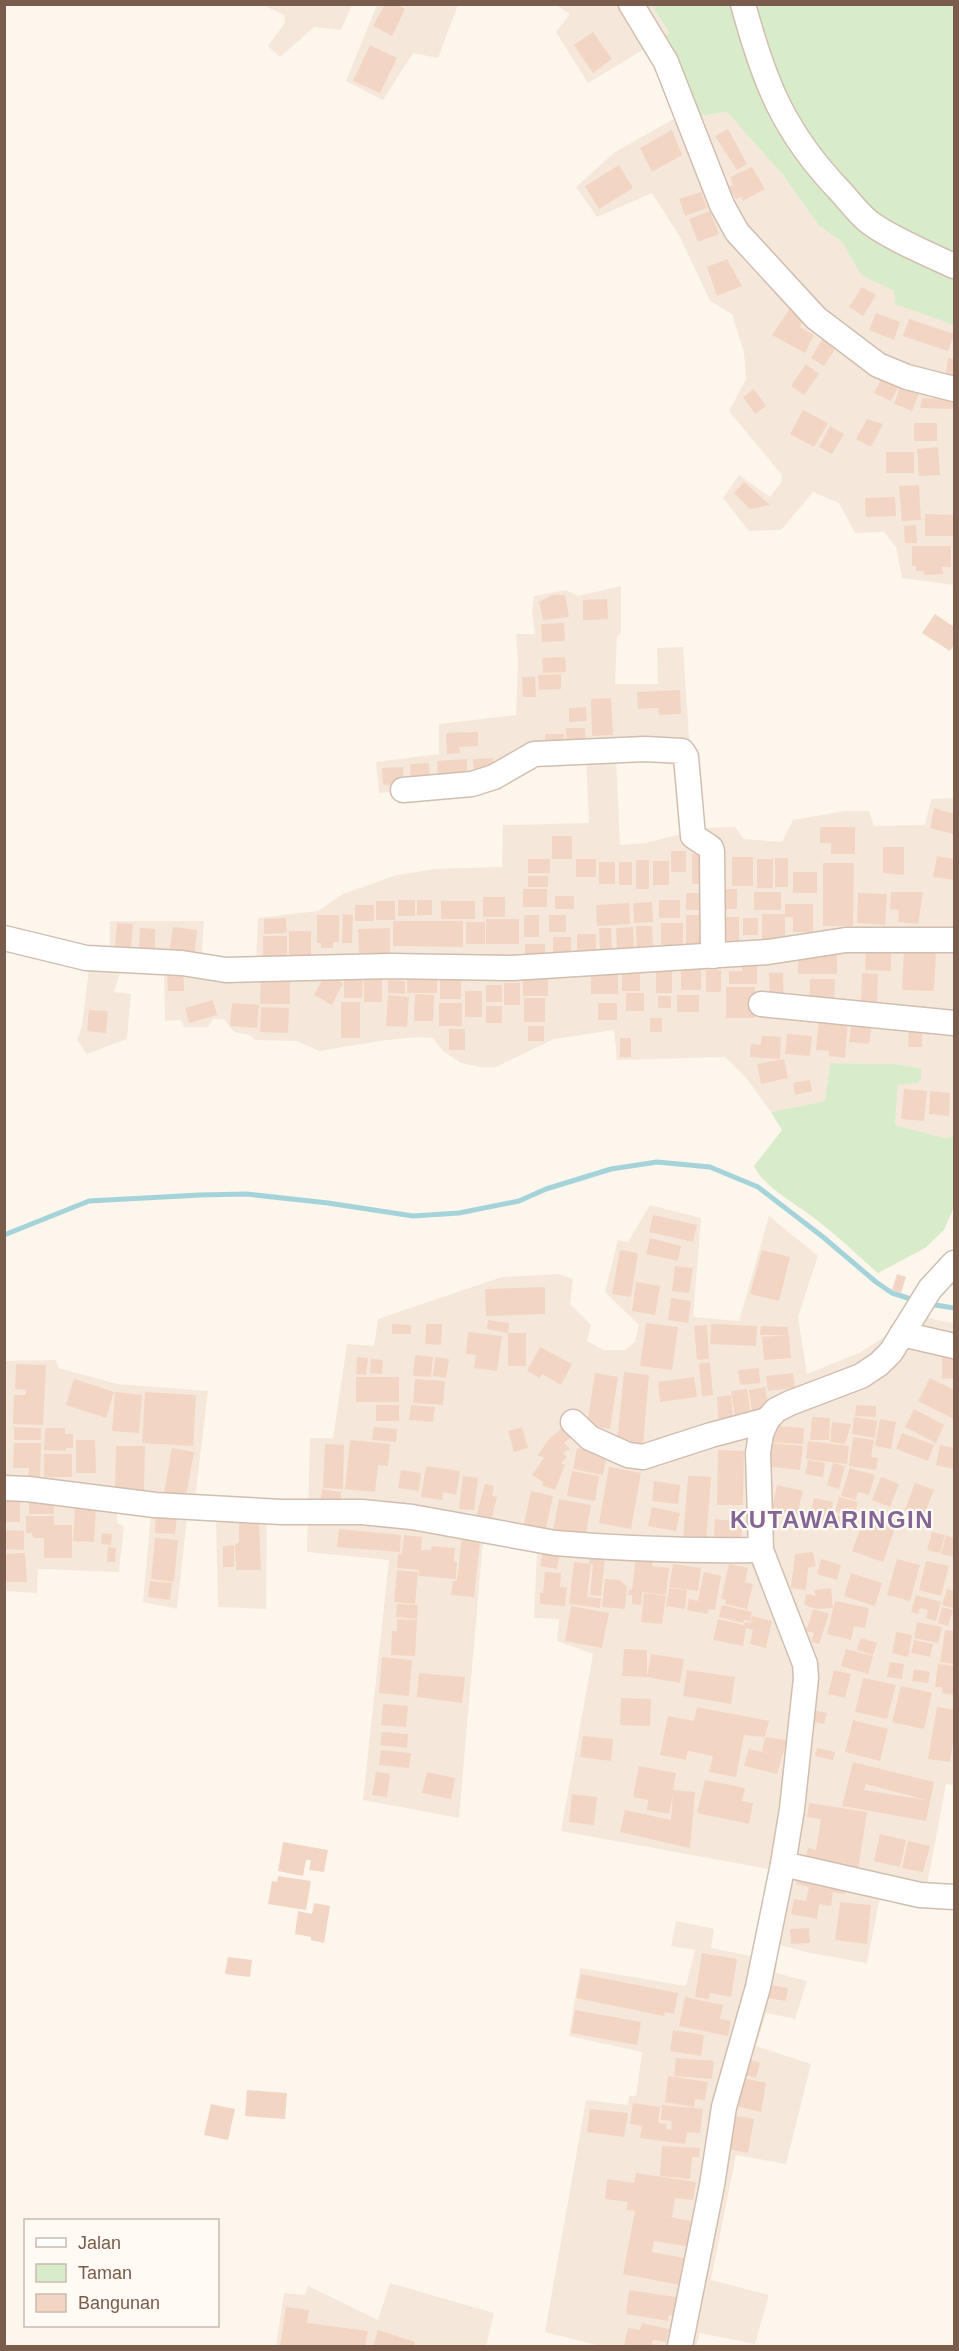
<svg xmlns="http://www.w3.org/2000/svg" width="959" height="2351" font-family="Helvetica,sans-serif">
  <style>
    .residential { fill: #f5e8da }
    .green { fill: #d8ecc9 }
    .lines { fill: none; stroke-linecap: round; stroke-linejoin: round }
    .stream { stroke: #a5d3da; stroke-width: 5 }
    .building { fill: #f3d5c3; fill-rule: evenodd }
    .minor-casing { stroke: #d1beb0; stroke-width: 27 }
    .minor { stroke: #fff; stroke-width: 24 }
    .labels { text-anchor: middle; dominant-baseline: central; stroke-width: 4.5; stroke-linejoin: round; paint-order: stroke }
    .district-label { font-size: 24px; font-weight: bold; letter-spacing: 1.5px; fill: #846695; stroke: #fffaf3 }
  </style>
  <rect width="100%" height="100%" fill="#fdf6ec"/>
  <!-- residential -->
  <g class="residential">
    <path d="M263 5 352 4V5L341 30 314 27 280 57 268 46 285 23 284 15Z"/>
    <path d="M377 5H458L438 58 413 53 383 100 346 81Z"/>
    <path d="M556 5H652L669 34 588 83 556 32 570 14Z"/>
    <path d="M727 112 783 175 819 226 842 242 861 275 895 291 954 325V585L902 578 896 547 884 532 855 533 839 503 813 492 781 530 749 531 723 498 739 475 770 497 781 483 782 475 729 411 746 379 744 353 732 314 710 301 680 237 652 193 597 217 576 187 615 152 672 120Z"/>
    <path d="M621 586V633L617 637 615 684H658L657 648 683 647 690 752 616 757 620 845 645 843 705 828 735 827 744 839 782 842 793 820 845 811H869L874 826 925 825 931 799 954 798V1136L945 1138 895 1125 898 1085 921 1068 893 1064 830 1063 825 1101 771 1112 747 1079 725 1057 617 1060 614 1030 554 1039 496 1067H481L461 1063 443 1051 433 1038 418 1037 387 1040 319 1051 297 1041 255 1040 250 1035 234 1032 224 1019H213L208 1027H184L181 1020 165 1021 164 965H131L120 973 114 992 131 994 127 1039 87 1054 77 1040 82 1026 91 952 110 951V921H204L201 962H256L258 918 318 911 343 894 397 875 436 869 502 867 503 825 589 823 586 759 539 760 507 781 379 793 376 762 439 754V724L516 715 518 663 516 634H535L532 612 534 596 566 590 578 596Z"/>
    <path d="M650 1205 701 1218 693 1317 739 1321 769 1216 818 1256 798 1317 807 1374 861 1352 886 1336 907 1311 936 1320 954 1323V1785L946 1784 927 1885 954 1893V1910L881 1892 867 1963 810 1953 757 1939 773 1870 561 1831 593 1654 557 1641 559 1619 534 1618 537 1549 483 1541 459 1818 363 1800 389 1560 307 1552 310 1438H333L347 1344 374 1346 378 1319 502 1277 559 1274 573 1279 570 1304 591 1325 587 1341 604 1350H625L635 1342 639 1325 605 1292 618 1240 628 1242Z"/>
    <path d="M56 1360 59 1368 117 1384 208 1391 195 1499 267 1503 266 1609 218 1607 216 1520 187 1518 177 1609 143 1602 151 1515 117 1511V1523L124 1526 119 1572 38 1569 37 1593 5 1591 4 1361Z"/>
    <path d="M676 1921 714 1929 711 1948 777 1961 776 1973 807 1981 795 2019 766 2013 756 2046 811 2064 786 2164 736 2155 711 2280 769 2295 755 2344 700 2333 696 2346H600L545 2332 586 2100 628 2105 629 2096H636L642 2052 569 2036 580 1968 686 1986 695 1950 671 1946Z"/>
    <path d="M390 2283 494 2313 486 2346H276L284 2293 305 2295 308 2286 378 2320Z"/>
  </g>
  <!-- green -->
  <g class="green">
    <path d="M652 5H740L818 172 954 269V325L895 304 894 291 861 275 842 242 819 226 783 175 727 112 693 117 661 38 669 33Z"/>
    <path d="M755 5H954V254L876 213 828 163 804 132 782 89Z"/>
    <path d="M830 1063 893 1064 921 1068V1078L917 1083 898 1085 895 1125 945 1138 954 1136V1207L944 1230 925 1248 878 1273C858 1256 839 1237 818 1221 800 1206 763 1187 754 1166L782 1130 771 1112 825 1101Z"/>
  </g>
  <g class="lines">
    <!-- stream -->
    <g class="stream">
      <path d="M4 1235 89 1201 200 1195 246 1194 328 1203 413 1216 459 1213 519 1201 546 1189 611 1169 657 1162 710 1167 758 1187 823 1237 876 1282 892 1293 914 1300"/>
      <path d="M929 1304 954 1308"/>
    </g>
  </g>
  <!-- building -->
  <g class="building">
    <path d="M385 4H396L405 9 392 36 373 26Z"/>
    <path d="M593 32 612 59 593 73 574 45Z"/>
    <path d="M370 45 397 58 380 93 353 81Z"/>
    <path d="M728 129 747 164 737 170 715 136Z"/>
    <path d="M672 130 682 155 652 172 640 148Z"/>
    <path d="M619 165 633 188 599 209 585 186Z"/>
    <path d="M752 167 765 189 743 201 741 197 736 199 729 187 733 185 730 177Z"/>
    <path d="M701 192 707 208 685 216 679 199Z"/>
    <path d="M710 211 719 234 698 242 689 219Z"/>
    <path d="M727 259 742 286 717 296 707 267Z"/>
    <path d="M862 287 876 295 863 316 849 307Z"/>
    <path d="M793 304 808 313 800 327 814 335 805 353 772 335Z"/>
    <path d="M876 313 900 322 894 340 869 330Z"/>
    <path d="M909 319 954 334 948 351 903 336Z"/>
    <path d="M824 336 838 345 824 366 811 358Z"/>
    <path d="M948 358 954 359V375L946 374Z"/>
    <path d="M806 364 819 374 804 395 791 386Z"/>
    <path d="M882 377 899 385 891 401 874 393Z"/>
    <path d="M900 387 919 394 912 411 894 404Z"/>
    <path d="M754 389 766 406 755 414 743 397Z"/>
    <path d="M922 398 954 399V409L920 408Z"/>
    <path d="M803 410 828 423 814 447 790 434Z"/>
    <path d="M867 419 883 424 871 447 856 439Z"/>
    <rect x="914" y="423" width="23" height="18"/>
    <path d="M830 426 844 434 832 454 819 447Z"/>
    <path d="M938 447 940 475 919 476 917 449Z"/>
    <rect x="886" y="452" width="28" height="21"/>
    <path d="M744 482 770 505 750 509 734 493Z"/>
    <path d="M919 485 921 520 902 521 899 486Z"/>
    <path d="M895 497 896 516 866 517 865 498Z"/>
    <path d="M925 514 954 515V536H925Z"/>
    <path d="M916 525 917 543H905L904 526Z"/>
    <path d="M912 546H951V567H942L943 574 924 575V571H916V566H912Z"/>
    <path d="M552 595H565L569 617 543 620 539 602Z"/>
    <path d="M607 599 608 619 583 620V600Z"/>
    <path d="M935 614 954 627V645L950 651 922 633Z"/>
    <path d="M564 623 565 641 542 642 541 624Z"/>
    <path d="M565 657 566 672 543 673 542 658Z"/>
    <path d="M561 674V689L539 690 538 675Z"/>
    <path d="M522 677H535L536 697H523Z"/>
    <path d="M680 690 681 714 659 715 658 708 638 709 637 692Z"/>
    <path d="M611 698 613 735 592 736 591 699Z"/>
    <path d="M586 707 587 721 569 722V708Z"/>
    <path d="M566 728H585L586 746H567Z"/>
    <path d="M478 732V746L459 747 460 753 447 754 446 733Z"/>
    <path d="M545 734H564V750L545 751Z"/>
    <path d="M493 758 494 774 474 775 473 759Z"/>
    <path d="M467 759V777L438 778 437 761Z"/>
    <path d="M429 763 430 782 411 783 410 764Z"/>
    <path d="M403 767 404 784 383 785 382 768Z"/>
    <path d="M934 808 954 814 953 834 930 828Z"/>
    <path d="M820 827H855V854H831V843H820Z"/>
    <rect x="552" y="836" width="20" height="23"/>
    <path d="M883 847H904V875L883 873Z"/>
    <rect x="671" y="851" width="15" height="21"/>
    <rect x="692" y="854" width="17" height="30"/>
    <path d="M937 856 954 859V880L933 877Z"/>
    <rect x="732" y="857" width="21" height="29"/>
    <rect x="775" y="858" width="13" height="29"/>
    <rect x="528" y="859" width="22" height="14"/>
    <rect x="576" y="859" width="20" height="18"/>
    <rect x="757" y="859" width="16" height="29"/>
    <rect x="636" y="860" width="13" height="29"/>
    <rect x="653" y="861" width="16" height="24"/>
    <rect x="599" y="862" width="16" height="22"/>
    <rect x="619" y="862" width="13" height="23"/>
    <path d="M823 863H854L853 926H823Z"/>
    <rect x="793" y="872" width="24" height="21"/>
    <rect x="528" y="876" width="20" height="11"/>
    <rect x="523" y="889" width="24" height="18"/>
    <rect x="719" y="889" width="18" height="20"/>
    <rect x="754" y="892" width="27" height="18"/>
    <path d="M891 892H923L918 924 898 922 899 910 890 909Z"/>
    <rect x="686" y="893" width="21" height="17"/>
    <path d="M858 893 887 894 885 925 857 923Z"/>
    <rect x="555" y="896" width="19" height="13"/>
    <rect x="483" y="897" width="22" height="20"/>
    <rect x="398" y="900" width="17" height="16"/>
    <rect x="417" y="900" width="15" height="15"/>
    <rect x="659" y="900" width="21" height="18"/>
    <rect x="376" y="901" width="19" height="19"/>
    <rect x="441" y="901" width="34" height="18"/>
    <path d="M652 902 653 922 634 923 633 903Z"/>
    <path d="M629 903 630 924 597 926 596 905Z"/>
    <path d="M785 904H813V932H793V917H785V941H762V914H785Z"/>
    <rect x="355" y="905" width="19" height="16"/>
    <path d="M343 914 353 915 352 943H342Z"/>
    <path d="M317 915H339V942H333V948H321V943H317Z"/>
    <rect x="524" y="915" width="15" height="22"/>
    <rect x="549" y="915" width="17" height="17"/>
    <rect x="686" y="915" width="22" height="33"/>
    <rect x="714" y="917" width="25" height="26"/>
    <path d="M286 918 287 933 264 934V919Z"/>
    <rect x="743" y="918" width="15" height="17"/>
    <rect x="486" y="919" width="33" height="25"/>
    <path d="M393 921H463V947L393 946Z"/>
    <rect x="466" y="922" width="19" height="22"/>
    <path d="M117 923 133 924 131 947 115 946Z"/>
    <rect x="661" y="923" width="22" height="27"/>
    <path d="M636 926H652L653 948 637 949Z"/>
    <path d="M173 927 197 930 194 957 169 954Z"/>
    <path d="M633 927 634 951 617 952 616 928Z"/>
    <path d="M140 928 155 929V953H139Z"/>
    <path d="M390 928V953L359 954 358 929Z"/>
    <path d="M599 928H611L612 950 600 951Z"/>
    <rect x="289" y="931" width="22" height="25"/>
    <rect x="577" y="934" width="19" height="16"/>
    <rect x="263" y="936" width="24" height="21"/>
    <rect x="553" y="937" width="18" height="19"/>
    <rect x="525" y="944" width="20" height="14"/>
    <path d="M866 947 891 948V971L865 970Z"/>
    <path d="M904 949 936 950 934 991 902 990Z"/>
    <path d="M837 954V974H798V955Z"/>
    <path d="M742 958H757V984H729V971H742Z"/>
    <path d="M183 966 184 991H168L167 967Z"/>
    <rect x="622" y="967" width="18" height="24"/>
    <rect x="656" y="967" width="16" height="26"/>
    <rect x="681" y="967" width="20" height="23"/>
    <rect x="407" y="969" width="30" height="24"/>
    <rect x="591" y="969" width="27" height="25"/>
    <rect x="706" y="970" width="15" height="22"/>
    <path d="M261 973 290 974V1004H260Z"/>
    <path d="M326 973 343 983 332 1005 314 995Z"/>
    <path d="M769 973H783L784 1002 770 1003Z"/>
    <path d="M862 973 878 974 877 1003 861 1002Z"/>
    <rect x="364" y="975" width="18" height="27"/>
    <rect x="523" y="975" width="25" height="21"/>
    <path d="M344 976H363L362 998H344Z"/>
    <rect x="440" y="979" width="21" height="20"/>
    <path d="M810 979H835L834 1004H809Z"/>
    <path d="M388 980 405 981V994L388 993Z"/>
    <rect x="504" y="983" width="16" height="22"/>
    <rect x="486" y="985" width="16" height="17"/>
    <rect x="726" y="987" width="29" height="31"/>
    <rect x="465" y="991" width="17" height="26"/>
    <rect x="626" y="993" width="18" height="18"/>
    <path d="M415 994 434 995 433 1021H414Z"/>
    <path d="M388 995 409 997 407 1027 386 1026Z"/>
    <rect x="677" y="995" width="22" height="17"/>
    <rect x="658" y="996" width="13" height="12"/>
    <rect x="524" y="998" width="21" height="24"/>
    <path d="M213 1000 217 1015 189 1023 185 1008Z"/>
    <rect x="341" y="1002" width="19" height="36"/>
    <path d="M232 1003 259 1005 257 1028 230 1026Z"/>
    <rect x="439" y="1003" width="23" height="23"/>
    <rect x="598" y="1003" width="19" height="17"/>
    <rect x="486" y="1006" width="16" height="17"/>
    <path d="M261 1007 289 1008 288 1033 260 1032Z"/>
    <path d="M89 1010 108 1011 106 1033 87 1031Z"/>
    <rect x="650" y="1018" width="12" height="14"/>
    <path d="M819 1018 848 1021 845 1058 829 1056V1051L816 1050Z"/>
    <path d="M852 1021 872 1024 869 1044 849 1042Z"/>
    <rect x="528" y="1026" width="16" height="15"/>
    <path d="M909 1027 922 1028V1047H908Z"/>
    <rect x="449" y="1029" width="16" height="21"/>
    <path d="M787 1034 812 1036 810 1056 785 1054Z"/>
    <path d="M762 1036 781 1037 780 1059 750 1057 751 1044 761 1045Z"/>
    <rect x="620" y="1038" width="11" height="19"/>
    <path d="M784 1059 788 1078 761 1084 757 1064Z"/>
    <path d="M810 1080 812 1091 795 1095 793 1083Z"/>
    <path d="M904 1089 927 1091 924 1121 901 1119Z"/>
    <path d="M930 1091 950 1093 949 1116 929 1114Z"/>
    <path d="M653 1215 697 1225 693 1242 649 1232Z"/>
    <path d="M650 1238 681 1246 678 1261 646 1254Z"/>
    <path d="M620 1250 638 1253 631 1297 612 1294Z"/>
    <path d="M762 1250 790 1257 779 1301 750 1294Z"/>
    <path d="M675 1266 693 1268 689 1293 672 1291Z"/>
    <path d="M897 1274 906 1277 901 1293 892 1290Z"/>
    <path d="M636 1282 660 1286 655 1315 632 1311Z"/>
    <path d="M545 1287V1314L486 1316 485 1289Z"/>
    <path d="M671 1298 691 1301 688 1323 668 1320Z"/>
    <path d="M488 1320 509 1323 508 1333 487 1329Z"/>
    <path d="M646 1323 678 1327 672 1370 640 1366Z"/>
    <path d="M392 1324 411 1325V1334H392Z"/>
    <path d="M426 1324H442L441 1345 425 1344Z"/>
    <path d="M711 1324 757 1326 756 1346 710 1344Z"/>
    <path d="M707 1325 709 1359 697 1360 694 1326Z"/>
    <path d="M761 1326 788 1327V1335H760Z"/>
    <path d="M468 1332 502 1336 497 1371 474 1368 476 1355 466 1354Z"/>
    <rect x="508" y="1333" width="18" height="33"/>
    <path d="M789 1335 791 1358 764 1360 762 1337Z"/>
    <path d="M540 1347 572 1364 561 1385 542 1374 540 1378 527 1371Z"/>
    <path d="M942 1353H954V1378L942 1379Z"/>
    <path d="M415 1355 433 1357 431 1377 413 1376Z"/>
    <path d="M357 1357 368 1358 366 1375 356 1374Z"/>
    <path d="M435 1357 449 1359 446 1378 433 1376Z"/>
    <path d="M371 1359 383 1360 382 1374 370 1373Z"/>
    <path d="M710 1362 713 1395 702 1396 699 1364Z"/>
    <path d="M16 1364 46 1365 43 1425 13 1424 14 1395H26V1390L15 1389Z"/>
    <path d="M759 1368 760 1383 740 1385 738 1370Z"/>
    <path d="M624 1372 649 1375 643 1445 617 1443Z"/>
    <path d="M595 1373 618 1377 610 1429 587 1425Z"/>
    <path d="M793 1373 795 1388 768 1391 766 1376Z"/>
    <rect x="356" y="1377" width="43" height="25"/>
    <path d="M694 1377 697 1397 660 1402 658 1382Z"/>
    <path d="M930 1378 954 1390V1419L918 1401Z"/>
    <path d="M74 1379 114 1392 106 1418 66 1405Z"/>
    <path d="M415 1379 445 1381 443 1405 413 1403Z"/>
    <path d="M765 1387 769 1411 752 1413 749 1390Z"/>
    <path d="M747 1389 752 1421 736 1423 731 1391Z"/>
    <path d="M115 1392 142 1395 139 1433 112 1431Z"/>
    <path d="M145 1392 196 1395 193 1446 142 1443Z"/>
    <path d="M731 1395 734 1426 719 1428 717 1397Z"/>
    <rect x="376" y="1405" width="23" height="16"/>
    <path d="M411 1405 435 1407 433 1422 409 1420Z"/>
    <path d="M856 1405 876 1406V1417L855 1416Z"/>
    <path d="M914 1409 944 1425 936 1443 905 1427Z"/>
    <path d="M812 1417 830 1418 829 1440H810Z"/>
    <path d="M854 1417 877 1421 875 1438 852 1434Z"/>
    <path d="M880 1419 896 1422 891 1449 875 1446Z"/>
    <path d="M832 1422 851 1424 845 1444 830 1442Z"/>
    <path d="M778 1426 804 1428 803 1444 770 1442 771 1433Z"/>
    <path d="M14 1427 41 1428V1440H14Z"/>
    <path d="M374 1427 397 1429 396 1442 372 1440Z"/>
    <path d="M522 1427 528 1448 514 1452 508 1431Z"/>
    <path d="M45 1428H65V1434H73V1448H66V1451L44 1450Z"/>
    <path d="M562 1428 571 1437 564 1443 570 1449 563 1453 567 1457 561 1463 565 1465 555 1490 542 1485 543 1482 532 1475 544 1458 538 1455 549 1439Z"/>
    <path d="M902 1433 934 1445 928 1461 896 1449Z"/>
    <path d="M853 1437 874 1440 871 1457 878 1458 876 1470 849 1466Z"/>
    <path d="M76 1440H95L96 1473H76Z"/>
    <path d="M350 1440 390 1444 388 1466 378 1465 375 1492 345 1489Z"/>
    <path d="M808 1441 849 1446 847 1464 806 1459Z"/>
    <path d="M14 1443H41L40 1479H28L29 1468H13Z"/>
    <path d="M766 1443 803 1446 800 1470 764 1466Z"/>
    <path d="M325 1444 344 1445 343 1489 323 1488Z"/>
    <path d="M940 1445 954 1448V1469L936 1465Z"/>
    <path d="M116 1446H145L144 1491H115Z"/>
    <path d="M172 1448 194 1452 186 1496 164 1493Z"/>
    <path d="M577 1448 607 1454 603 1475 573 1469Z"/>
    <path d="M718 1450 744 1451 743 1505H717Z"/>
    <rect x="44" y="1454" width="28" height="23"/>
    <path d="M808 1460 825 1463 823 1477 805 1474Z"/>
    <path d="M833 1463 845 1466 839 1489 827 1485Z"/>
    <path d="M426 1466 460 1471 456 1495 443 1492 442 1500 421 1497Z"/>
    <path d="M609 1467 641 1473 631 1529 599 1523Z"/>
    <path d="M850 1468 875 1475 869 1495 858 1492 856 1500 841 1496Z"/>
    <path d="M401 1470 421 1473 419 1491 398 1488Z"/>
    <path d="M572 1471 599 1476 595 1501 567 1496Z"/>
    <path d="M463 1476 478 1478 474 1510 459 1509Z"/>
    <path d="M688 1476 711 1477 706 1542 683 1540Z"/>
    <path d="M881 1477 899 1484 890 1507 872 1500Z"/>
    <path d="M654 1481 680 1485 678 1504 652 1501Z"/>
    <path d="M915 1483 934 1490 923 1517 905 1510Z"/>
    <path d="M485 1484 494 1486 492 1496 497 1497 491 1521 476 1517Z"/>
    <path d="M777 1485 803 1491 797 1515 772 1509Z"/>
    <path d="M322 1489 341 1492 340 1503 321 1500Z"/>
    <path d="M531 1491 553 1496 546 1528 524 1524Z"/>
    <rect x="29" y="1495" width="25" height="19"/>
    <path d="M839 1497 858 1502 854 1517 835 1512Z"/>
    <path d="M814 1498 833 1502 831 1514 844 1517 841 1529 809 1522Z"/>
    <path d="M559 1499 591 1505 585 1538 553 1531Z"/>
    <rect x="4" y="1500" width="16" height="22"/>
    <path d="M652 1507 680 1513 676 1531 648 1526Z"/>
    <path d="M75 1508 96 1509 94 1542 73 1541Z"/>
    <path d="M868 1509 898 1520 883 1562 852 1551Z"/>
    <path d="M156 1514 177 1515 175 1534 155 1533Z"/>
    <path d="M26 1516H54V1525H72V1558H44V1538H33L32 1533H26Z"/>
    <path d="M715 1519 743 1522 740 1548 713 1546Z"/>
    <path d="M259 1522 261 1570H236L235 1544 239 1543V1523Z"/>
    <path d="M339 1529 401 1535 400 1552 337 1547Z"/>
    <path d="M4 1530 24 1531V1550L4 1549Z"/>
    <path d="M932 1532 945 1535 940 1553 927 1550Z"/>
    <path d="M102 1533 112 1534 111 1545 101 1544Z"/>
    <path d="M404 1535 422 1537 421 1550H431L432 1546 455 1548 454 1562H457L456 1579 419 1576V1570L397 1568 398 1554H402Z"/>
    <path d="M946 1535 954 1538V1557L941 1554Z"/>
    <path d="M462 1536 477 1538 476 1543H480L474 1597 451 1595 453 1581H457Z"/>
    <path d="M155 1538 178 1540 174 1582 151 1579Z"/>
    <path d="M234 1545V1567H223V1546Z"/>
    <path d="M108 1547 116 1548 115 1562H107Z"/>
    <path d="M543 1550 560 1552 557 1569 540 1566Z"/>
    <path d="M813 1552 816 1566 808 1568 806 1590 791 1588 795 1554Z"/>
    <path d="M25 1553 27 1582H4V1554Z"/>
    <path d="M590 1556 605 1558 601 1596 590 1595 593 1564 589 1563Z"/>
    <path d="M636 1556 653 1558 652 1566 669 1568 666 1595 642 1592 641 1605 632 1604V1595H628L629 1589 632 1590Z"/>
    <path d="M821 1559 841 1565 837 1580 817 1574Z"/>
    <path d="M897 1559 920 1565 910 1601 887 1595Z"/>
    <path d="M926 1561 949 1566 941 1596 919 1590Z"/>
    <path d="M574 1562 591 1564 587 1597 601 1598 600 1608 569 1604Z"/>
    <path d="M673 1564 701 1568 698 1591 669 1587Z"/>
    <path d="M729 1564 748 1568 745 1582 753 1584 747 1609 725 1604 726 1600 721 1599Z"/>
    <path d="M397 1570 418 1572 415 1604 394 1602Z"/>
    <path d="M545 1572 561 1573 560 1587H567L565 1606 540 1604V1593H543Z"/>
    <path d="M704 1572 721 1576 715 1610 709 1609 707 1614 687 1610 689 1599 698 1601Z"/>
    <path d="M851 1573 882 1583 875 1606 844 1596Z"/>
    <path d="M605 1579 620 1580 627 1587 625 1609 602 1607Z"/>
    <path d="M150 1581 172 1583 170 1600 148 1597Z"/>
    <path d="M669 1588 687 1590 685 1609 666 1606Z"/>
    <path d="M831 1588 833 1608 817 1609 804 1605 806 1594 816 1596 814 1590Z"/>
    <path d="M947 1589 954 1591 953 1608 942 1605Z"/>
    <path d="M644 1593 666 1596 662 1624 641 1622Z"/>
    <path d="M916 1595 941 1602 936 1621 926 1618 928 1610 920 1608 918 1614 911 1612Z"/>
    <path d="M835 1601 869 1608 865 1628 854 1626 851 1640 827 1634Z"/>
    <path d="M397 1604 418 1605 417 1619 396 1617Z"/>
    <path d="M722 1605 752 1612 750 1621 744 1620 743 1623 719 1617Z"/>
    <path d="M571 1606 609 1613 602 1648 565 1641Z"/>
    <path d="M942 1607 953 1610 948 1626 938 1623Z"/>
    <path d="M813 1609 829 1614 819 1644 811 1642 814 1633 806 1631Z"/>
    <path d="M752 1616 772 1621 766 1648 750 1644 753 1630 746 1628 743 1646 713 1640 718 1619 744 1625 745 1622 750 1623Z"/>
    <path d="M397 1619 417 1620 415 1656 391 1655 392 1631H397Z"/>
    <path d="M917 1622 942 1627 938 1643 914 1638Z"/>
    <path d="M945 1630 954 1631V1664L940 1662Z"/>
    <path d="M896 1632 912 1635 908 1657 892 1653Z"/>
    <path d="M861 1638 877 1643 873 1655 857 1650Z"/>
    <path d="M914 1640 933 1644 930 1657 911 1653Z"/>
    <path d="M624 1649 647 1650V1677L651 1654 684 1659 680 1683 647 1677 622 1676Z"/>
    <path d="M846 1649 873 1656 868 1674 841 1666Z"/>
    <path d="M382 1657 412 1660 409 1696 379 1693Z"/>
    <path d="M890 1662 904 1664 902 1679 887 1677Z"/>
    <path d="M938 1664 954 1666V1695L942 1693V1687H935Z"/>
    <path d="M914 1669 930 1672 928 1683 912 1681Z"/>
    <path d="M687 1670 735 1677 731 1704 683 1696Z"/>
    <path d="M834 1670 851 1674 845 1698 828 1694Z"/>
    <path d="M419 1673 465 1677 462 1703 417 1697Z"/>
    <path d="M863 1678 896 1685 887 1719 855 1712Z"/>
    <path d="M901 1686 932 1693 924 1729 892 1722Z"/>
    <path d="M621 1698 651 1699 650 1726 620 1725Z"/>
    <path d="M383 1704 408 1706 406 1727 381 1725Z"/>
    <path d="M697 1707 769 1721 765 1737 744 1735 736 1777 709 1772 713 1756 688 1751 686 1760 660 1755 668 1716 694 1721Z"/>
    <path d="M937 1707 954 1710V1735L950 1762 928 1759Z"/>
    <path d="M813 1710 827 1713 824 1724 810 1721Z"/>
    <path d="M853 1720 888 1729 880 1761 845 1752Z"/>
    <path d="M382 1732 408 1734 407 1748 380 1745Z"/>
    <path d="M583 1736 613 1739 611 1761 580 1757Z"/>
    <path d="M765 1737 787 1740 777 1774 744 1766 749 1749 772 1754 762 1751Z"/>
    <path d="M817 1748 835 1752 833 1760 815 1756Z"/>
    <path d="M381 1750 411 1753 409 1768 379 1765Z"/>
    <path d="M853 1762 934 1782 926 1821 842 1806ZM866 1784 926 1800H925L864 1790Z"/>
    <path d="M639 1766 676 1773 673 1790 695 1792 690 1848 620 1832 625 1810 671 1820 673 1793 669 1814 647 1810 648 1800 633 1797Z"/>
    <path d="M376 1772 390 1774 387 1797 372 1795Z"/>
    <path d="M427 1772 455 1778 451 1799 422 1793Z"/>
    <path d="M705 1780 745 1788 742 1801 753 1803 749 1824 697 1813Z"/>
    <path d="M572 1794 597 1797 594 1825 569 1822Z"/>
    <path d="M809 1803 867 1812 858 1870 805 1862 808 1848 816 1850 821 1819 807 1817Z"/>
    <path d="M880 1834 906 1840 900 1867 874 1861Z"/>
    <path d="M908 1841 930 1846 923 1872 902 1868Z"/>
    <path d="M283 1842 328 1850 324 1872 309 1870 311 1860H306L303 1876 278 1871Z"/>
    <path d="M798 1873 847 1882 845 1894 833 1892 831 1906 819 1904 817 1919 791 1914 794 1899 806 1901 809 1887 796 1884Z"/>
    <path d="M278 1876 311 1881 306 1910 268 1904 272 1881 277 1882Z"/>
    <path d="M840 1902 871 1905 867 1944 835 1940Z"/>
    <path d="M314 1903 330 1906 324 1943 311 1940V1937L295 1934 298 1911 312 1914Z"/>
    <path d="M809 1928 810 1943 791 1944 790 1929Z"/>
    <path d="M702 1953 737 1959 731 1997 710 1993 709 1999 695 1997Z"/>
    <path d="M228 1957 252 1960 250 1977 225 1974Z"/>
    <path d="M581 1974 678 1993 674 2014 665 2012 664 2016 576 1998Z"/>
    <path d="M770 1985 788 1988 786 2001 767 1998Z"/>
    <path d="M685 1997 723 2005 720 2019 731 2021 728 2036 679 2026Z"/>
    <path d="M575 2010 641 2022 637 2045 571 2033Z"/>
    <path d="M673 2030 704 2035 701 2056 670 2051Z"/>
    <path d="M676 2058 714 2061 712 2079 674 2076Z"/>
    <path d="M745 2058 760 2063 756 2078 741 2074Z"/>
    <path d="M668 2076 708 2082 705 2100 695 2099 694 2107 665 2102Z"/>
    <path d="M743 2078 766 2083 761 2112 736 2106Z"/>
    <path d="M247 2090 287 2093 285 2119 245 2116Z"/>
    <path d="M633 2103 660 2107 658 2123 667 2124 666 2129 671 2130 672 2121 661 2120 662 2105 703 2109 700 2133 687 2132 685 2144 640 2138 642 2126 630 2124Z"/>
    <path d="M211 2104 235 2109 228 2140 204 2135Z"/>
    <path d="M590 2109 628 2113 624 2137 587 2132Z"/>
    <path d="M730 2115 754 2119 748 2153 723 2148Z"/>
    <path d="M662 2146 700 2148 699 2157H692L690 2179 660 2176Z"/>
    <path d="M636 2173 696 2182 693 2200 675 2198 672 2217 664 2216 696 2222 691 2247 654 2241 652 2252 690 2259 685 2286 623 2274 635 2211 626 2210 628 2202 605 2199 607 2179 634 2183Z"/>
    <path d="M629 2290 676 2297 675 2305H680L679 2317 669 2315 668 2321 626 2314Z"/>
    <path d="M286 2307 309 2310 307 2323 368 2331 365 2346H280Z"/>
    <path d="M642 2323 669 2329 666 2342 653 2340 652 2344 657 2346H624L628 2328 640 2330Z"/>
    <path d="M378 2330 415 2342 414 2346H373Z"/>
  </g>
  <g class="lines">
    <!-- minor casing -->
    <g class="minor-casing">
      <g id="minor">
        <path d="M631 4 666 62 722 205 737 232 816 318 878 365 907 377 954 389"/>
        <path d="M743 4C764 82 784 133 841 192 850 202 859 214 869 222 890 238 930 255 954 266"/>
        <path d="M403 790 472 784 494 777 534 754 645 749 682 751 686 757 693 836 711 848 712 852 713 956"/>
        <path d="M4 938 86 958 182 963 226 970 390 966 512 968 768 952 846 940H954"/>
        <path d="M761 1004 954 1023"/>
        <path d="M902 1334 954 1346"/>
        <path d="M573 1422 590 1438 628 1455 643 1457 711 1435 767 1420"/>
        <path d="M4 1488 28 1489 155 1505 281 1512H362L412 1517 555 1543C624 1549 693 1551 761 1550"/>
        <path d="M783 1864 920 1895 954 1897"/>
        <path d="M680 2346 712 2185 724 2107 758 1987 783 1864 792 1809 806 1678 805 1664 761 1550 758 1453 761 1434 767 1420 776 1410 790 1403 861 1376 879 1364 891 1352 930 1289 954 1263"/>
      </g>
    </g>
    <!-- minor -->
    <use href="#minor" class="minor"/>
  </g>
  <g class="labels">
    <!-- district labels -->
    <g class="district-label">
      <text x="832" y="1519">KUTAWARINGIN</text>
    </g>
  </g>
  <!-- border -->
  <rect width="959" height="2351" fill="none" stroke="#7a5c4d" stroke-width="12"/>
  <!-- legend -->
  <rect x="24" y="2219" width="195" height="108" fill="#fffaf3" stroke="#cabbb1" stroke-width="1.5"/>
  <rect x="36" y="2238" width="30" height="9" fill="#ffffff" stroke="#cabbb1" stroke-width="1.5"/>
  <text x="78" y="2249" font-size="18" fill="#7a5c4d">Jalan</text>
  <rect x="36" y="2264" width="30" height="18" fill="#d8ecc9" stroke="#cabbb1" stroke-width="1.5"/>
  <text x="78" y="2279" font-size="18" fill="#7a5c4d">Taman</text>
  <rect x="36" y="2294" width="30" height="18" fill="#f3d5c3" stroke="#cabbb1" stroke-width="1.5"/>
  <text x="78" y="2309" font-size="18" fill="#7a5c4d">Bangunan</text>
</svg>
